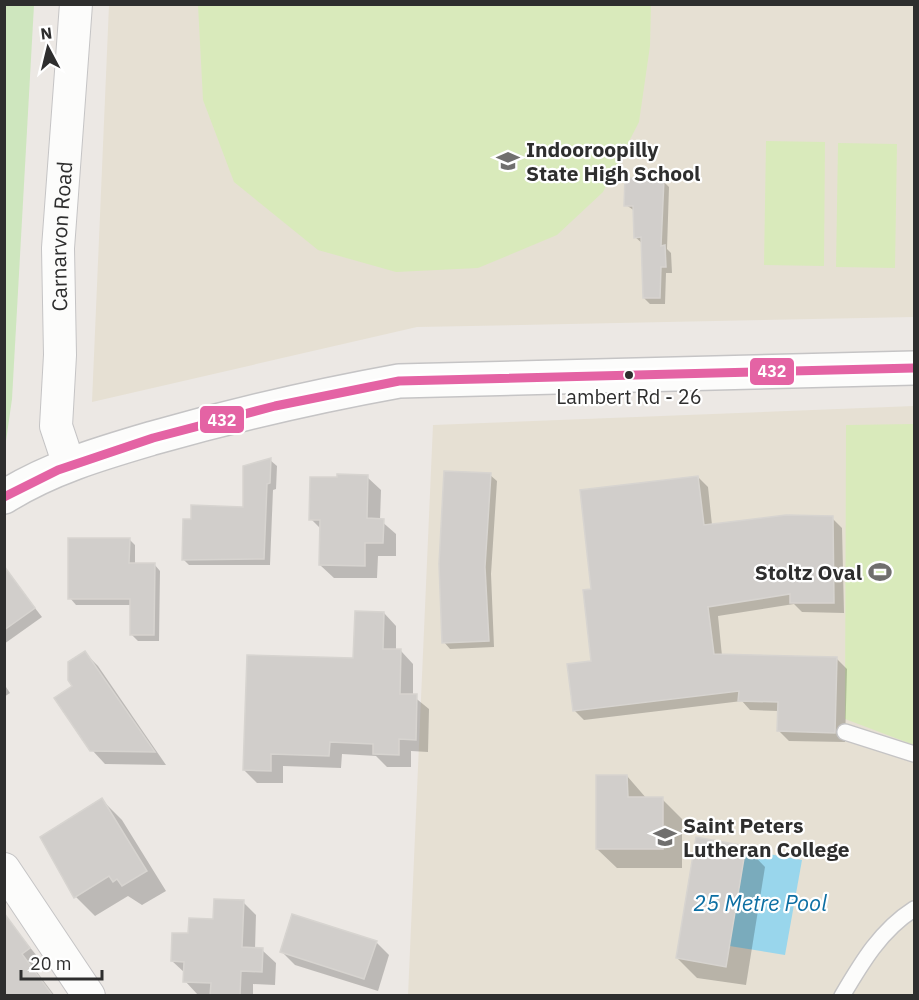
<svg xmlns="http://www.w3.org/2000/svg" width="919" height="1000" font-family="'IBM Plex Sans',sans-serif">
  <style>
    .education { fill: #e6e0d3 }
    .green { fill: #cee6be }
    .pitch { fill: #d9eabb }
    .water { fill: #99d6ec }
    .shadow { fill: #0003 }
    .building { fill: #d1cecb; stroke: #d7d4d0; stroke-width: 1.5 }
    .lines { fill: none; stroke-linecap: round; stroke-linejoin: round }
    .lane-casing { stroke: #c5c4c5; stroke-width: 18 }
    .street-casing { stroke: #c5c4c5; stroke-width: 34 }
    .secondary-casing { stroke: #c5c4c5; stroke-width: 36 }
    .lane { stroke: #fcfcfb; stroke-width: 15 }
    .street { stroke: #fcfcfb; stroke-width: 32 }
    .secondary { stroke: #fcfcfb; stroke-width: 33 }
    .bus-1-casing { stroke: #fff; stroke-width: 14 }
    .bus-1 { stroke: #e463a4; stroke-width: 9 }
    .bus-dot { fill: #2e2e2e; stroke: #fff; stroke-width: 2 }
    .labels { text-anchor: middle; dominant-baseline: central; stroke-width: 4.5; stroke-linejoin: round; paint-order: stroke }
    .bus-label { font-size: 20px; fill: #2e2e2e; stroke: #fff }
    .poi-label { font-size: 21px; font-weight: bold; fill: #2e2e2e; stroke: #fff; text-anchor: start }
    .street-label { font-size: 21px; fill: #2e2e2e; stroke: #fff }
    .water-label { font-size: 22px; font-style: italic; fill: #0d6fa3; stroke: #fff }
    .line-badge { stroke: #fff; stroke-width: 2 }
    .badge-label { font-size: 16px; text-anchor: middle; font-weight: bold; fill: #fff }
  </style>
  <rect width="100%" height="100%" fill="#ece8e4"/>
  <!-- education -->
  <g class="education">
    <path d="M109 5H914V317L417 327 92 402Z"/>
    <path d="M914 406V995L408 996 433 425Z"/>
  </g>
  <!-- green -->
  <path class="green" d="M5 4 34 5 12 399 5 448Z"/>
  <!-- pitch -->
  <g class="pitch">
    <path d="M198 5H651L650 46 639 122 603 192 557 235 478 268 396 272 318 250 234 182 203 100Z"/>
    <path d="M766 141 825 142 824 266 764 265Z"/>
    <path d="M838 143 897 144 895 268 836 267Z"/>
    <path d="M914 424V745L845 719 846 425Z"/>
  </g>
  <!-- water -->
  <path class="water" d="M735 848 802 860 785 955 717 944Z"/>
  <!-- shadow -->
  <g class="shadow">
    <path d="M663 181 669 187 667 249 671 253 672 273H666L665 304H650L644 298 643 244 635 237V211L626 205Z"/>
    <path d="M270 460 277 466 276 489 273 490 270 565H189L183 559 244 509Z"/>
    <path d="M490 475 497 481 491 574 494 647 450 649 444 642Z"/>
    <path d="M367 477 381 490 380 520 396 534V556H378L377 578H334L320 565 321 529 311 519Z"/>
    <path d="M698 477 708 487 712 525 832 518 842 528 844 613 802 612 794 604 718 616 722 656 837 659 847 669 845 742 789 741 779 731V711L750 710 742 701 584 720 574 710 593 662V591Z"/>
    <path d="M129 539 135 545V564H154L160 571 159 641H138L131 634 132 605H76L70 598Z"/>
    <path d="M13 580 42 617 4 644V586Z"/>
    <path d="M384 613 396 626V651H401L413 664V696L429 709 428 752 411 751V767H387L376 756 342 754 341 768 283 766V783H257L244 770 355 660Z"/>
    <path d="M84 652 98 666 166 765 105 764 92 750 75 686Z"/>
    <path d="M4 684 10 693 4 697Z"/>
    <path d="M627 776 647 799H662L682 819V868H617L597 849Z"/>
    <path d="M102 800 122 820 166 891 142 905 128 896 95 916 76 897Z"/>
    <path d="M746 847 765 867 746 985 697 978 677 958Z"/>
    <path d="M243 902 256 915 255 949 262 950 276 963 275 985 253 984V996L198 995 185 981V973L172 961 190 935Z"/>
    <path d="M14 928 42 962 34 968 55 996H4Z"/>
    <path d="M376 942 389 955 378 991 295 965 282 952Z"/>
  </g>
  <!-- building -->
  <g class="building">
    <path d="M625 178 664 179 661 246 665 245 666 267H661L660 298H643L641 237 634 238 633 206H624Z"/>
    <path d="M271 458 270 483 267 484 264 559 182 560 183 519H191V505L243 507V466Z"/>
    <path d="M444 471 491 473 485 567 489 641 442 643 439 564Z"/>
    <path d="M337 474 368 475 367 518 384 519 383 543H365V566L319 565 320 520H309L310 477H337Z"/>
    <path d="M698 476 704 525 786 515 833 516 834 603H790V594L708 607 714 654 837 657 835 733 777 731 778 702 738 701 739 691 573 711 567 664 591 661 583 590 591 589 580 490Z"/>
    <path d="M68 538H130L129 563H155L154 635H130V599H68Z"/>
    <path d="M4 566 35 608 4 630Z"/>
    <path d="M355 611 384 612 383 649H401L400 694H417L416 740 399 739V755L373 754V744L330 742 329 756 271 754V771L243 770 247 655 353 658Z"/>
    <path d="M85 651 105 680 155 752 90 751 54 698 72 686 68 680V662Z"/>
    <path d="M596 775H627L628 797H663V849H596Z"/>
    <path d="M102 798 147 871 122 886 117 879 113 882 109 876 74 898 40 837Z"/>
    <path d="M696 837 746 846 726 967 676 958Z"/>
    <path d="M214 899 244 900 242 947 263 948 262 972 241 971 240 996H210L211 983 183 982 184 962 171 961 172 933H188L189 918 213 919Z"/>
    <path d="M4 913 30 948 22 954 53 996H4Z"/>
    <path d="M292 914 377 941 364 979 280 952Z"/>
  </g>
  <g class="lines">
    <!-- lane casing -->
    <g class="lane-casing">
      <g id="lane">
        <path d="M845 732 914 754"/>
        <path d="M842 996C862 962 881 930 914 909"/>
      </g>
    </g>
    <!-- street casing -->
    <g class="street-casing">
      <g id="street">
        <path id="s1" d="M69 465 56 426 60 355 58 248 76 4"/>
        <path d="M4 869 89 996"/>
      </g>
    </g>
    <!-- secondary casing -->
    <g class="secondary-casing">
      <path id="secondary" d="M4 497C50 468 102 453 153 438 234 415 316 396 399 381L914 368"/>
    </g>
    <!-- lane -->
    <use href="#lane" class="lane"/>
    <!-- street -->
    <use href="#street" class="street"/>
    <!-- secondary -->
    <use href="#secondary" class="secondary"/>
    <!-- bus-1 casing -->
    <g class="bus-1-casing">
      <path id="bus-1" d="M4 497 58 470 153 438 275 406 399 381 914 368"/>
    </g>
    <!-- bus-1 -->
    <use href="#bus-1" class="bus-1"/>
  </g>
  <!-- icons -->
  <defs>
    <g id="school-bare" transform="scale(1.8)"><path d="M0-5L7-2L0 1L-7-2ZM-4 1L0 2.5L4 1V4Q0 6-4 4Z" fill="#706f6e" stroke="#fff" stroke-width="2.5" paint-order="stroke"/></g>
    <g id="stadium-bare" transform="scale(1.8)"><path d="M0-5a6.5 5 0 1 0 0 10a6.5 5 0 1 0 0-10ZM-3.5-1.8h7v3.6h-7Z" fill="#706f6e" stroke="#fff" stroke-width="2.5" paint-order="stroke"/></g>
  </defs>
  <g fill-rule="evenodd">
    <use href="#school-bare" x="508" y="161"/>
    <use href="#stadium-bare" x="880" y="572"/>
    <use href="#school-bare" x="665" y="837"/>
  </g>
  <!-- markers -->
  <circle class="bus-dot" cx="629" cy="375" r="5"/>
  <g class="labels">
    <!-- bus labels -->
    <g class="bus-label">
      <text x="629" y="396">Lambert Rd - 26</text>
    </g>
    <!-- poi labels -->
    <g class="poi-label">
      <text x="526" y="149">Indooroopilly<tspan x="526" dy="24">State High School</tspan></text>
      <text x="862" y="572" text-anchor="end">Stoltz Oval</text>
      <text x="683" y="825">Saint Peters<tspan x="683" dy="24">Lutheran College</tspan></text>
    </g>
    <!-- street labels -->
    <g class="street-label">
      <text stroke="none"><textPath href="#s1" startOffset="231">Carnarvon Road</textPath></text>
    </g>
    <!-- water labels -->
    <g class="water-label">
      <text x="760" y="902">25 Metre Pool</text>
    </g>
  </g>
  <g class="line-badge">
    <rect x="749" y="357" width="46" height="29" rx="6" fill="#e463a4"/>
    <rect x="199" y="405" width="46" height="29" rx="6" fill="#e463a4"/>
  </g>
  <g class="badge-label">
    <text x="772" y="377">432</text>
    <text x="222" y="426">432</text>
  </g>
  <!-- border -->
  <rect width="919" height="1000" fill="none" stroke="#2e2e2e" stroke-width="12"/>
  <!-- north arrow -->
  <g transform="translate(48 48) rotate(353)" stroke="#ffffff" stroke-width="4.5" paint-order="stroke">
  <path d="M0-4.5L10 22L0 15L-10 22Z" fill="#2e2e2e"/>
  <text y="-9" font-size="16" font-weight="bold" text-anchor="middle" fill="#2e2e2e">N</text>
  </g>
  <!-- scale -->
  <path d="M21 970v9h81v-9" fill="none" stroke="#2e2e2e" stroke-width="3"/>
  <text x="30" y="970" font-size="18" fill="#2e2e2e" stroke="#ffffff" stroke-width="4.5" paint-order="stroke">20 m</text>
</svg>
